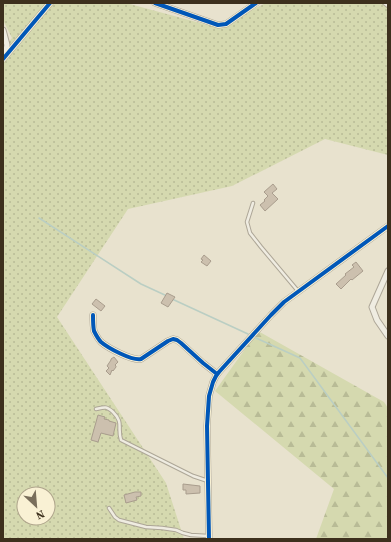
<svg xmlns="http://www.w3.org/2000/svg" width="391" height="542" font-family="'Source Serif 4',serif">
  <defs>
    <pattern id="grass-dots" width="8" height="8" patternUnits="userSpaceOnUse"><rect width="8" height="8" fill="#d5d9af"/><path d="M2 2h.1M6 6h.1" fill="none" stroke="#b8bb96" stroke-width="1.8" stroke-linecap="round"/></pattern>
    <pattern id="forest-firs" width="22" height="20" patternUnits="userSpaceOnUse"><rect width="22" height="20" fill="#d5d9af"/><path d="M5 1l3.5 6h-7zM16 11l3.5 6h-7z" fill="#b8bb96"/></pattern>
  </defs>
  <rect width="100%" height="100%" fill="#e8e2ce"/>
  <path fill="url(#grass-dots)" fill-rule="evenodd" d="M3,3H126L215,27L266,3H388V155L325,139L232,186L128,209L57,317L166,483L184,539H3V49L12,38L3,20ZM24,494H48V518H24Z"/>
  <path fill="url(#forest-firs)" d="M258,331L384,402L388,408V539H316L334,489L215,391Z"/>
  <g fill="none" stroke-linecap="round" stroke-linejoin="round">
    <path stroke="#bacec3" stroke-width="1.5" d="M39,218L141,284L167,296
      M172,299L248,334
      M256,338L300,358L388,478"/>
  </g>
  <path fill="#ccc0ae" stroke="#a99d8d" d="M273,184L277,189L272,193L278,199L265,211L260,205L265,201L264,200L268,196L264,192Z
    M204,255L211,261L207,266L201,262L203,260L201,259Z
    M356,262L363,271L352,280L351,279L341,289L336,284L346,275L345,274L354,267L352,265Z
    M167,293L175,297L168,307L161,303Z
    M96,299L105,306L101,311L92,304Z
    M114,357L118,362L115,365L116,366V367L113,371L112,370L110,375L106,371L109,368L107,366L111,360V359Z
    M98,415L105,417L104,419L109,420V421L116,423L113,436L101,433L98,442L91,440Z
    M183,484L200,486V493L186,494V490H183Z
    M135,492H141V496L136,497L137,500L126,503L124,495Z"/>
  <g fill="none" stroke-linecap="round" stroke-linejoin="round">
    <g stroke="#ada697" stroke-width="4.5">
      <path id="lane" d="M384,3L388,6
        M253,203L247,222L250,233L261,247L298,291
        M96,409C105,407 106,406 113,412C124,423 117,427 121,440L193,476L208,481
        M109,508L115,517L119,520L146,527L162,528L176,530L183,533L191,535L208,536"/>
    </g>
    <g stroke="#ada697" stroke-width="7">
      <path id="street" d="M155,3L218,25L226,24L256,3
        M3,30L7,45L5,56
        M3,59L50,3
        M388,271L372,307L377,320L388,336
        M93,315C93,321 93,326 94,331C96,335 98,339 101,342C108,348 132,361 141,359L168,341L173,339L177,340L181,343L203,363L217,374
        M209,539L207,426L209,396L213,382L216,376L219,372L271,315L284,302L388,226"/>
    </g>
    <use href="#lane" stroke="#efece1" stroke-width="2.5"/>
    <use href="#street" stroke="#efece1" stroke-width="5"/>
    <g stroke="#f9f1d4" stroke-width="6">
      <path id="cycleway" d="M155,3L218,25L226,24L256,3
        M3,59L50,3
        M93,315C93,321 93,326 94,331C96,335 98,339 101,342C108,348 132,361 141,359L168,341L173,339L177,340L181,343L203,363L217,374
        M209,539L207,426L209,396L213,382L216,376L219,372L271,315L284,302L388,226"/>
    </g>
    <use href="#cycleway" stroke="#0057b8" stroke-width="4"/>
  </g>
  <rect width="391" height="542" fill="none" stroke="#3d301d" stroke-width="8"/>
  <g transform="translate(36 506) rotate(154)"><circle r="19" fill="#f9f1d4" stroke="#aea48b"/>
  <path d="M0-3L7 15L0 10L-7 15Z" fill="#796e5b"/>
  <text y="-6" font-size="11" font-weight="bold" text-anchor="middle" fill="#3d301d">N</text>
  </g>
</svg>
